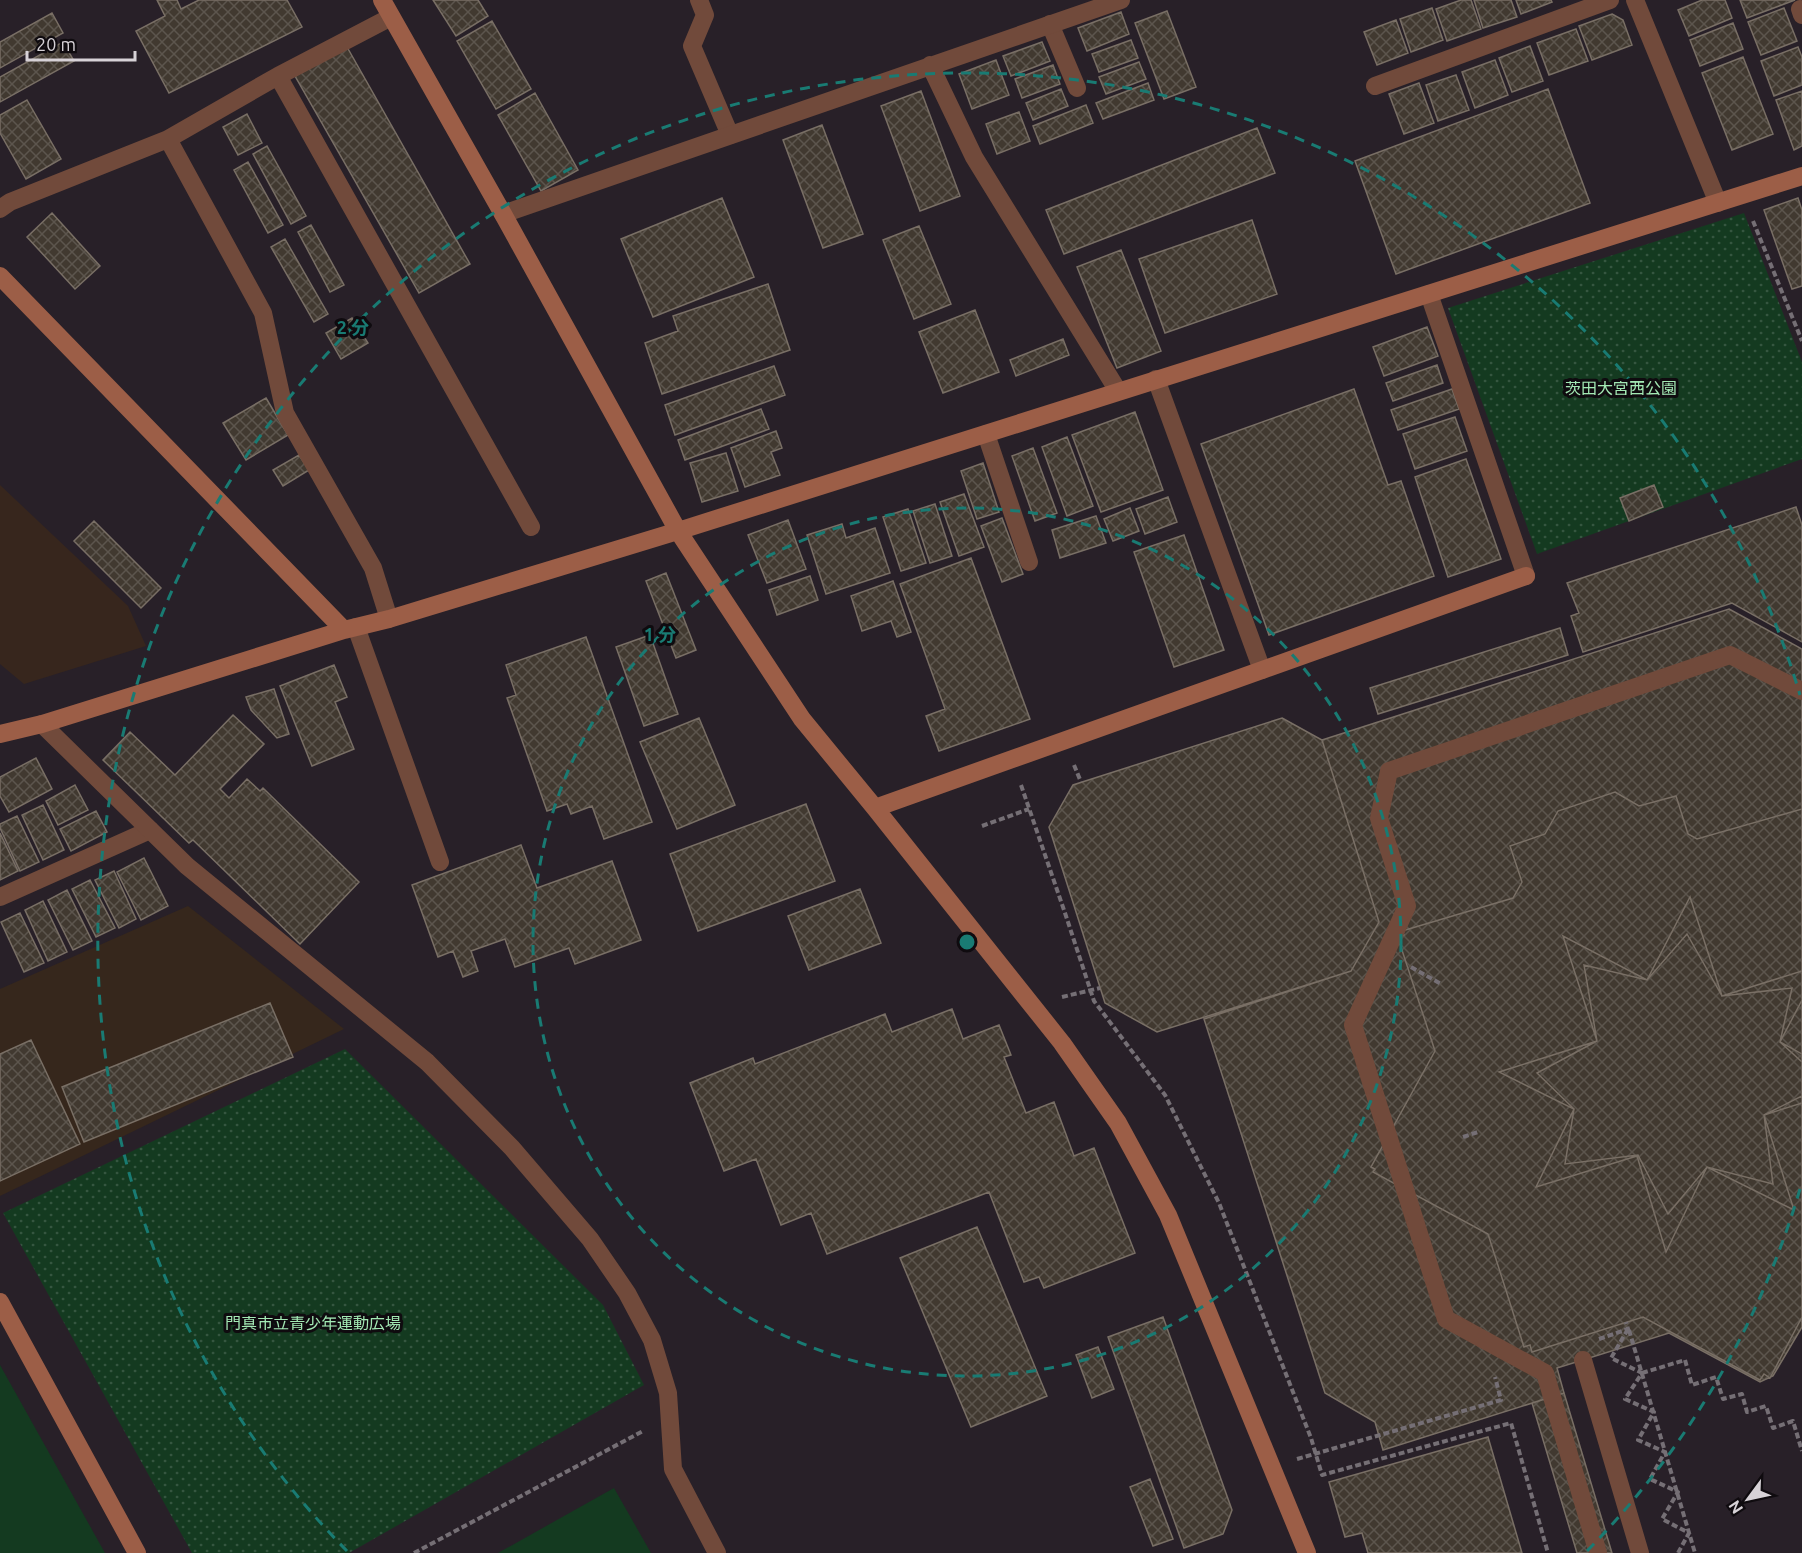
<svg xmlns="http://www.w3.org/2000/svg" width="1802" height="1553" font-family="Ubuntu,'Noto Sans JP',sans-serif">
  <defs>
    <pattern id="grass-dots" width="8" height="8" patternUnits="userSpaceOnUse" patternTransform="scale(1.5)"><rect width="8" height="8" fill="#143a20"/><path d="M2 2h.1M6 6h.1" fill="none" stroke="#355640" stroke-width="1.8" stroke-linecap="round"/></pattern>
    <pattern id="building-cross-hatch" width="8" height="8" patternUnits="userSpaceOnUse" patternTransform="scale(1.5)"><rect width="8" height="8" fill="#413930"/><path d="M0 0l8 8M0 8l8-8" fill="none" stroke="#5c554d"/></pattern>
  </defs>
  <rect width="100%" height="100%" fill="#282028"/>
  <path fill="#37261d" d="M0,485L128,606L146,646L24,684L0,664Z"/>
  <path fill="#36271c" d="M188,906L344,1029L0,1196V989Z"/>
  <path fill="url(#grass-dots)" d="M1744,213L1802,362V459L1537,554L1448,308Z
    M345,1049L603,1305L644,1385L349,1553H192L3,1213Z"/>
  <path fill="#143a20" d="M0,1365L105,1553H0Z
    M614,1488L651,1553H498Z"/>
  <path fill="url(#building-cross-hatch)" stroke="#796f65" stroke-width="1.5" d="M157,0H177L181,9L199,0H287L302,27L169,93L136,31L165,16Z
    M433,0H478L488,16L456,36Z
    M1461,0H1471L1481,29L1447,41L1436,9Z
    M1474,0H1511L1517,17L1483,28Z
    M1516,0H1551L1552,2L1521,14Z
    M1702,0H1725L1732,18L1689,36L1678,10Z
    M1740,0H1795L1747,18Z
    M1432,8L1443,40L1411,52L1400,19Z
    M1784,8L1797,41L1761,55L1748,22Z
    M1167,11L1196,87L1164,99L1135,23Z
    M1121,12L1129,34L1087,51L1078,28Z
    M52,13L63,33L0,68V42Z
    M1612,14L1623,20L1632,45L1592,60L1579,26Z
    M1396,20L1408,53L1377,65L1364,32Z
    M492,21L531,89L496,109L457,41Z
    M1733,23L1743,49L1700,66L1690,40Z
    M1576,29L1588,61L1549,75L1537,43Z
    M1131,40L1138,58L1099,72L1092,54Z
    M63,42L74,61L0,102V77Z
    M1042,42L1050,61L1011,76L1003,56Z
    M1530,46L1543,81L1512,92L1499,58Z
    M347,47L470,264L419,293L295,76Z
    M1798,47L1802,57V85L1774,96L1761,61Z
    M1743,57L1773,134L1732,150L1702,73Z
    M996,60L1009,95L972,109L959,74Z
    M1495,60L1508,95L1475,108L1462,72Z
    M1139,62L1146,79L1106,94L1099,77Z
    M1053,65L1060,84L1022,98L1015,79Z
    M1456,75L1469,110L1438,121L1426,85Z
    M1148,83L1154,100L1103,119L1096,103Z
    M1419,83L1434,123L1404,134L1389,94Z
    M1061,89L1068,106L1033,120L1026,103Z
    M1548,89L1590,203L1396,274L1355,161Z
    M921,91L960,196L920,211L881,106Z
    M1802,91V146L1794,150L1776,100Z
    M535,93L578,170L541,191L498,115Z
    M27,100L61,159L26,179L0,133V115Z
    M1086,105L1093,123L1040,144L1033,126Z
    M1019,112L1030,141L997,154L986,124Z
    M247,114L262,143L238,155L223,127Z
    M822,125L863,234L823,248L783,140Z
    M1257,128L1275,173L1064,254L1046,210Z
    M267,146L306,216L291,224L253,154Z
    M248,162L283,225L268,233L234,170Z
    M722,198L754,277L653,317L621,239Z
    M1798,198L1802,210V286L1792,289L1764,210Z
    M52,213L100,266L75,289L27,237Z
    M1252,220L1277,294L1165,333L1139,259Z
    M311,225L344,285L330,292L298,232Z
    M919,226L951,304L914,319L883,240Z
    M285,239L328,314L314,322L271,247Z
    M1121,250L1161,351L1117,368L1077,267Z
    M768,284L790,350L662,394L645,343L678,331L673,316Z
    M975,310L999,372L943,393L919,332Z
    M352,318L368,343L341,359L326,333Z
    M1427,327L1438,356L1384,376L1373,347Z
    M1063,339L1069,355L1016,376L1010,360Z
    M1437,365L1443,383L1393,401L1386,383Z
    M774,366L785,395L675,435L665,405Z
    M1354,389L1388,485L1401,481L1434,576L1269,635L1201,444Z
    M1452,389L1459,409L1398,430L1391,410Z
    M266,398L288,435L246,460L223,423Z
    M761,409L769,429L685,460L678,440Z
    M1135,412L1163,490L1101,512L1072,435Z
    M1455,417L1467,451L1415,469L1403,434Z
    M776,431L782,448L771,452L780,475L745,487L731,448Z
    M1067,437L1093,506L1067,516L1042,447Z
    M1033,448L1057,513L1035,521L1012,456Z
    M726,453L738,491L702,502L690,463Z
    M299,455L309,470L283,486L273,470Z
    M1466,459L1501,559L1448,577L1415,477Z
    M983,463L999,512L977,519L961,471Z
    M1654,485L1663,507L1629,521L1620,498Z
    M964,494L984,547L959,556L940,502Z
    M1168,497L1177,522L1145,534L1136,509Z
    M935,504L952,556L930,563L913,511Z
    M1796,507L1802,525V642L1732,603L1583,652L1571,616L1579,613L1567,583Z
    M1130,508L1139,531L1113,541L1104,519Z
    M908,509L926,563L901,571L883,517Z
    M1096,516L1106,543L1060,558L1052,530Z
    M1002,518L1023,574L1002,582L981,526Z
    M788,520L806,569L767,583L748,535Z
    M94,521L161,588L141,608L74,541Z
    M842,524L846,538L875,528L890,573L826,594L807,535Z
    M1184,535L1224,650L1174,667L1134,552Z
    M971,558L1030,719L939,751L926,716L945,709L900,584Z
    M666,573L696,650L676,658L646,581Z
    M810,576L818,600L777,615L769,590Z
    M893,581L911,632L897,637L891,621L862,631L851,596Z
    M1729,609L1802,649V1327L1773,1376L1760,1382L1669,1333L1557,1368L1564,1393L1383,1450L1375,1422L1325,1393L1204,1019L1351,971L1379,922L1322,740Z
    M1560,628L1568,655L1378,714L1370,688Z
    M650,635L678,714L644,726L616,647Z
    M586,637L652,822L604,839L592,806L571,814L567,804L547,811L507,698L516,695L506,665Z
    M334,665L347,697L335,702L354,749L312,766L280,686Z
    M274,689L289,734L277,738L251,710L246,697Z
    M233,715L264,744L220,789L229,798L247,779L260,791L263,788L359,882L300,944L193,840L189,843L103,760L130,732L175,775Z
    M699,718L735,805L677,829L640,742Z
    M1282,718L1322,740L1379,922L1351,971L1157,1032L1105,1003L1049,827L1073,785Z
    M36,758L52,789L9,812L0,796V777Z
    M75,785L88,810L58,825L46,801Z
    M1615,792L1639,806L1676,796L1688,834L1697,839L1802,809V971L1722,996L1690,897L1647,980L1563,936L1597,1041L1499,1072L1574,1109L1536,1187L1637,1156L1666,1252L1707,1167L1794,1210L1764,1115L1802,1103V1317L1770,1378L1764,1374L1760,1380L1643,1317L1532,1352L1530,1345L1524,1347L1488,1234L1373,1172L1375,1169L1371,1167L1435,1051L1398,938L1404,935L1402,931L1513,898L1522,882L1510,846L1545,834L1558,811Z
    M806,804L835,881L698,931L670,854Z
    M43,805L64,850L43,860L22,815Z
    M96,811L107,832L71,851L60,829Z
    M17,816L39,862L20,871L0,828V824Z
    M0,833L18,871L0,880Z
    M521,845L537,888L612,861L641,940L575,964L569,948L515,967L505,939L471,951L478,971L463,977L453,951L438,957L412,885Z
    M144,858L168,906L141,920L117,872Z
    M114,871L136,919L119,928L95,880Z
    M90,880L115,928L96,937L72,889Z
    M860,889L881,943L809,970L788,916Z
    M67,890L92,941L73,950L48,900Z
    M43,901L67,952L48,961L25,910Z
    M20,913L44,963L24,972L1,922Z
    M1687,934L1722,996L1792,988L1780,1042L1802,1062V1096L1764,1115L1773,1184L1707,1167L1668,1214L1638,1155L1565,1164L1574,1109L1537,1073L1597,1041L1584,965L1647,980Z
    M1802,1000V1054L1780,1042Z
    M270,1003L293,1057L84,1142L62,1087Z
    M952,1009L963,1039L999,1025L1011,1055L1004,1057L1026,1113L1054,1102L1074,1156L1094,1148L1135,1253L1044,1288L1039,1277L1024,1282L989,1192L827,1254L811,1213L781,1225L756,1159L724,1171L690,1083L753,1058L755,1064L885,1014L892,1032Z
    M31,1040L80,1144L0,1181V1054Z
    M977,1227L1047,1396L971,1427L900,1258Z
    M1163,1317L1232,1510L1223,1534L1184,1548L1108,1337Z
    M1098,1347L1114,1389L1092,1398L1076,1355Z
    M1564,1393L1612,1553H1577L1532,1403Z
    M1488,1437L1522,1553H1368L1362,1533L1345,1537L1329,1482Z
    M1150,1479L1173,1539L1153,1546L1130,1487Z"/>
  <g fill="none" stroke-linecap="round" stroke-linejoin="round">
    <path stroke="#756f75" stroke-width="4" stroke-dasharray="6 3" stroke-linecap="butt" d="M1753,221L1802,341
      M1074,765L1081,782
      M1021,785L1065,913L1094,1001L1165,1095L1219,1203L1311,1438L1322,1475L1511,1423L1548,1553
      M982,826L1029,809
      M1411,967L1441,984
      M1062,997L1100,988
      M1463,1137L1478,1132
      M1628,1329L1611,1358L1642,1373L1625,1399L1654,1412L1638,1440L1665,1452L1650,1479L1678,1492L1662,1519L1689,1533L1678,1553
      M1629,1330L1695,1553
      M1599,1339L1628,1329L1626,1322
      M1642,1373L1685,1360L1692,1385L1716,1377L1723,1399L1742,1394L1747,1412L1766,1406L1773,1428L1793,1421L1802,1451
      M1297,1459L1501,1400L1495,1377
      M414,1553L643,1431"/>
    <path stroke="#714a3b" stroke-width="18" d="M699,0L705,15L692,46L730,135
      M1800,9L1802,15
      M1050,24L1077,88
      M278,76L531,527
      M1375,86L1610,0
      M168,139L263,313L285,413L373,568L389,619
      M0,209L10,202L168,139L278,76L391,17
      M986,434L1029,562
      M356,627L440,862
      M0,897L150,830
      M1583,1360L1640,1553
      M1598,1553L1545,1373L1446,1319L1353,1025L1407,906L1379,818L1389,771L1730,655L1802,691"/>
    <path stroke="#714a3b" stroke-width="18" d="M1635,0L1718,203
      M930,65L974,157L1118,391
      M503,214L1121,0
      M1429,294L1526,576
      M1156,379L1262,670
      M42,724L187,866L427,1062L512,1148L590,1239L627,1293L652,1340L668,1393L673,1469L717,1553"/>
    <path stroke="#9c5e47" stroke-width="18" d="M382,0L503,214L678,531L802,719L875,808L1062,1043L1118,1123L1168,1215L1307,1553
      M0,276L344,630
      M0,734L42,724L344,630L389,619L678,531L1802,176
      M875,808L1526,576
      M0,1302L137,1553"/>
  </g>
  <g fill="none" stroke="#197b73" stroke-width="3" stroke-dasharray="10 8">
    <circle cx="967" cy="942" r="434"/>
    <path d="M1800 1189A869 869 0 0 1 1587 1551M347 1551A869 869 0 1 1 1800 695"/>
  </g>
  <g text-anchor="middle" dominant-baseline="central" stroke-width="6" stroke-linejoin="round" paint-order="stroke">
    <g font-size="16" fill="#a3e9b4" stroke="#0f0b0f">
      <text x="1621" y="388">茨田大宮西公園</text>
      <text x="313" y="1323">門真市立青少年運動広場</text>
    </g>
  </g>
  <circle cx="967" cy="942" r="9" fill="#197b73" stroke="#0f0b0f" stroke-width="3"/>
  <g font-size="18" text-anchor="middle" font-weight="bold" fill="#197b73" stroke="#0f0b0f" stroke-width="6" stroke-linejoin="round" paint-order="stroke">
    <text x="353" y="334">2 分</text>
    <text x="660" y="641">1 分</text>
  </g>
  <g transform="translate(1748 1499) rotate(237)" stroke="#0f0b0f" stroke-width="4.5" paint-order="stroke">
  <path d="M0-4.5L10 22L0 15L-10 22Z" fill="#d7d2d7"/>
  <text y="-9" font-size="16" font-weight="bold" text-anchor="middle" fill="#d7d2d7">N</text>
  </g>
  <path d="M27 51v9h108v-9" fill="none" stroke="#d7d2d7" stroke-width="3"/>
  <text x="36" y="51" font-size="18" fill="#d7d2d7" stroke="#0f0b0f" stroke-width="4.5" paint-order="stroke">20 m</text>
</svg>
